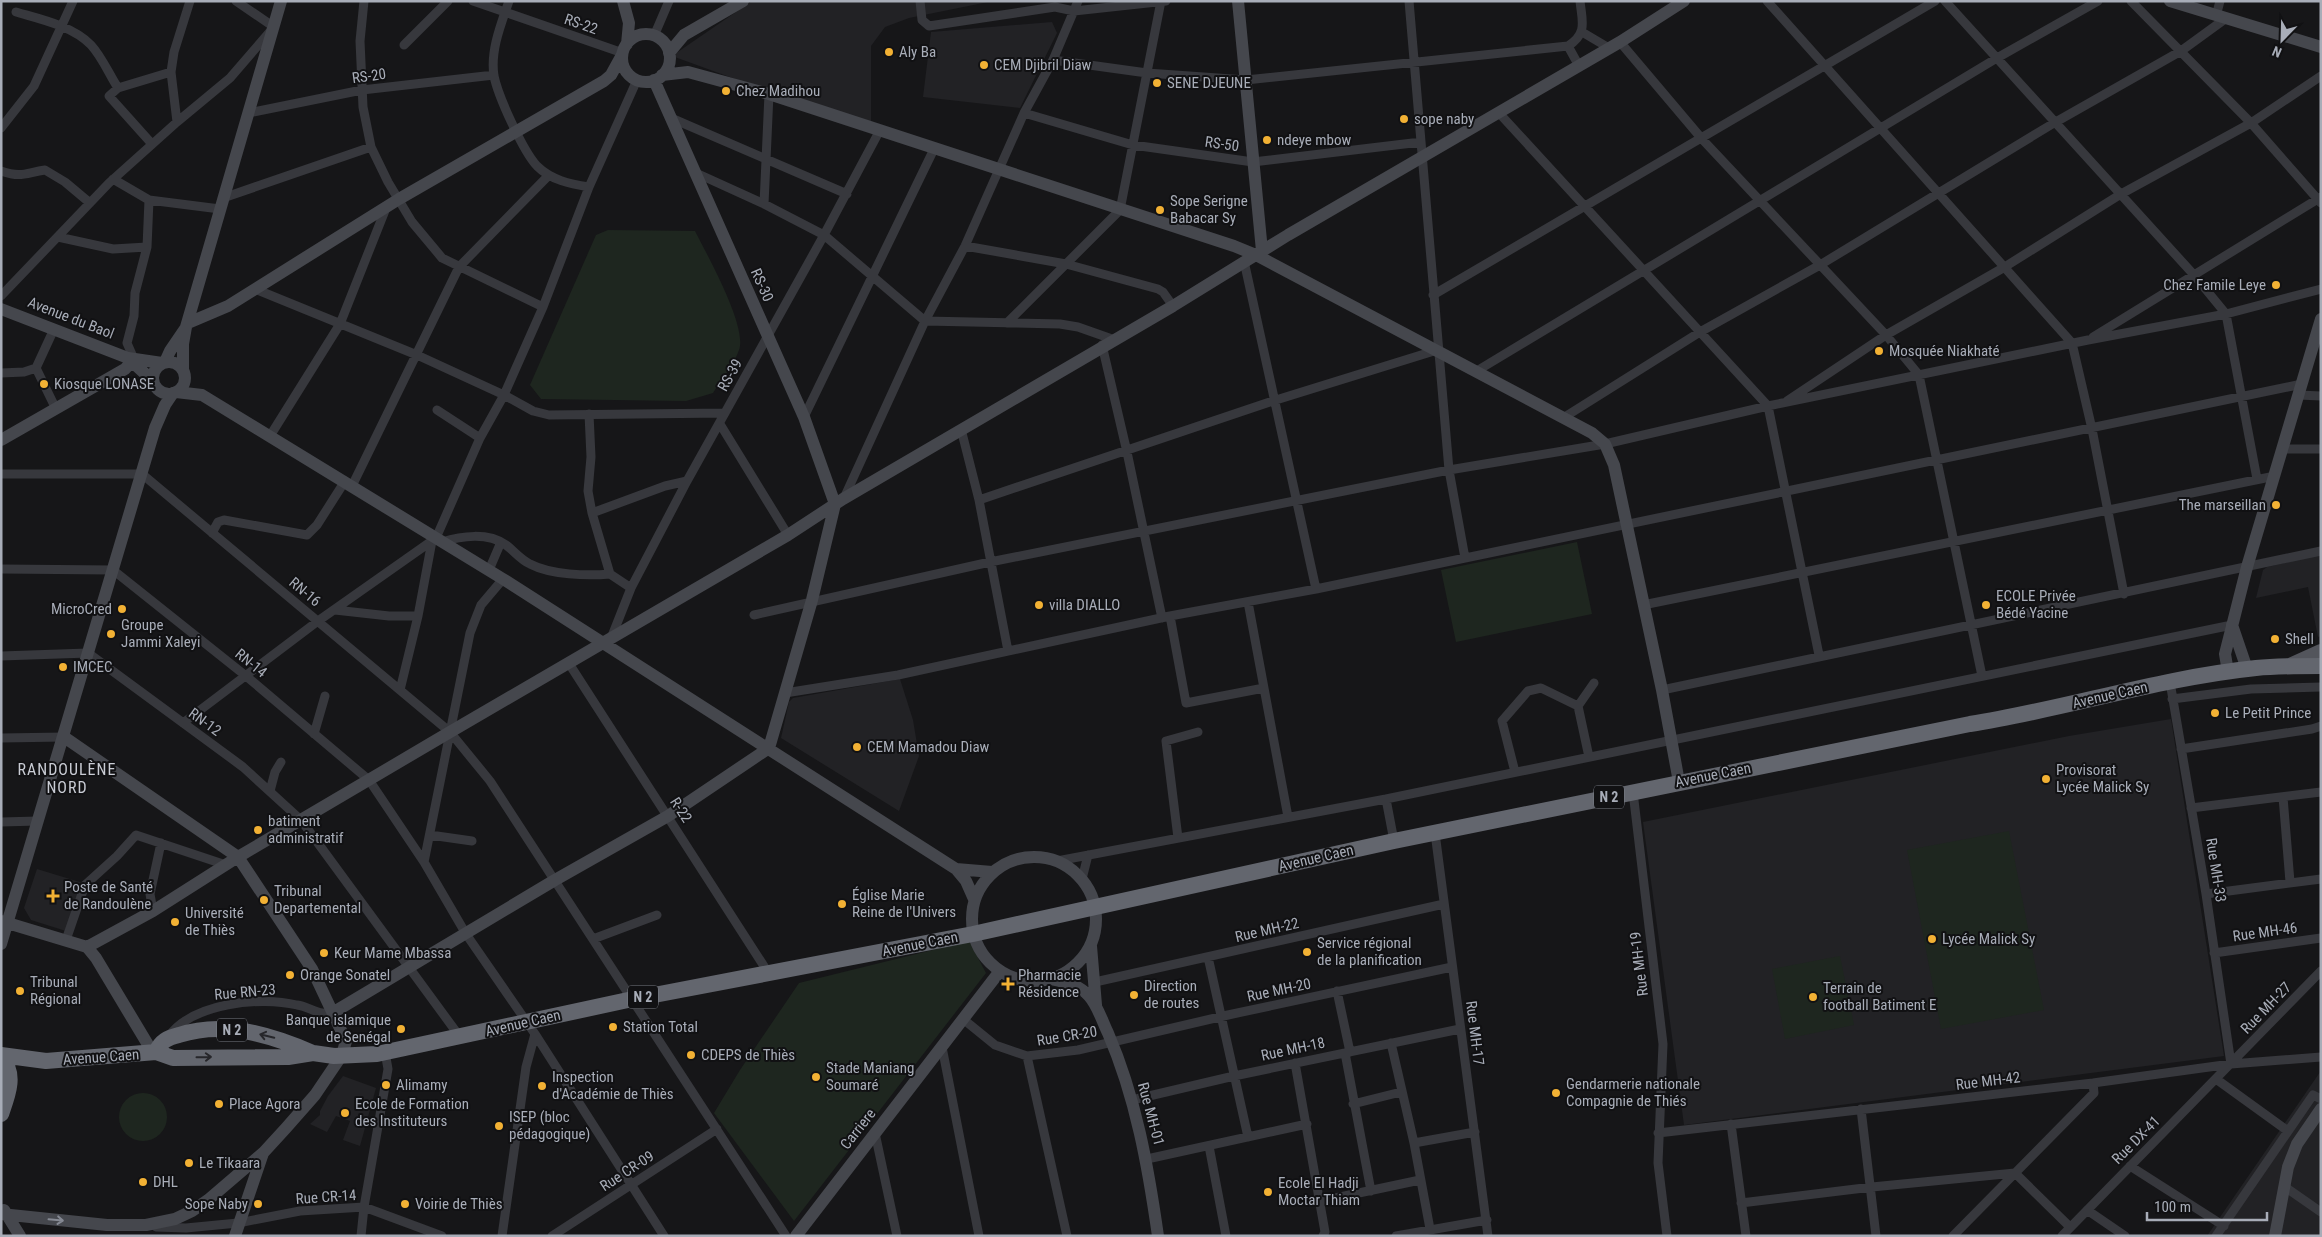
<svg xmlns="http://www.w3.org/2000/svg" width="2322" height="1237" font-family="'Roboto Condensed',sans-serif">
  <rect width="100%" height="100%" fill="#161618"/>
  <path fill="#222225" d="M752,1H993L909,18L885,27L871,46V122L776,94L672,56Z
    M1052,22L1057,33L1020,108L923,97L931,32Z
    M2321,554V636L2318,637L2308,587L2256,598L2263,570L2267,567Z
    M900,679L913,720L919,756L899,811L781,738L789,702L793,698Z
    M2171,719L2224,1056L1684,1125L1643,822L2069,736Z
    M37,869L83,883L66,931L31,920L24,908Z
    M2321,1071V1236H2207L2318,1075Z
    M343,1076L376,1088L360,1146L343,1140L350,1121L336,1116L327,1132L310,1124L320,1115V1111L328,1096Z"/>
  <path fill="#1e261f" d="M608,230L695,231C706,253 748,327 739,350C734,365 721,380 713,393L686,401L541,399L530,385L596,235Z
    M1577,542L1592,614L1456,642L1441,570Z
    M2009,831L2044,1010L1941,1029L1907,850Z
    M969,941L986,973L794,1221L714,1113L740,1070L799,983Z
    M1840,956L1854,1025L1785,1039L1772,969Z
    M119 1117a24 24 0 1 1 48 0a24 24 0 1 1-48 0Z"/>
  <g fill="none" stroke-linecap="round" stroke-linejoin="round">
    <path stroke="#37383d" stroke-width="9" d="M364,1L360,41L363,107L371,147L388,182L412,222L442,258L543,307
      M473,1L623,53
      M509,1C501,24 490,51 494,76C498,96 523,151 537,166C551,180 570,184 589,187
      M920,1L922,20L929,26L1055,7L1074,11L1166,1
      M1409,1L1449,470L1465,558
      M1767,1L2072,343L2092,429L2124,594
      M1945,1L2194,275L2226,314L2257,479
      M2131,1L2251,123L2321,203
      M16,12C40,19 73,26 91,45C102,57 109,74 118,88
      M2216,16L2220,1
      M1582,32L1609,48
      M654,36L669,1
      M1620,42L1702,139L1886,335L1919,375L1982,676
      M404,45L448,1
      M1053,60L1147,73L1246,80L1568,46
      M1579,66L1568,46C1588,33 1582,21 1580,1
      M248,113L362,90L494,75
      M1024,113L1133,145L1253,162L1421,142
      M1499,113L1768,406L1819,655
      M671,118L847,194
      M177,122L171,72L174,52L190,1
      M1,128L34,86L73,1
      M152,144L109,96L118,88L171,72
      M1,171C22,178 25,173 45,170L65,182L90,203
      M696,173L764,204L824,235L925,321L1060,324L1078,327L1112,339
      M113,179L149,200L147,247L135,293L134,316L127,343L134,359
      M223,198L371,147
      M149,200L220,209
      M764,204L769,94
      M58,237L113,249L147,247
      M965,246L1066,264L1158,289L1163,292L1173,306
      M1244,261L1316,589
      M255,289L417,355L504,395L533,411L549,415L725,413
      M1433,295L1935,1
      M1,296L109,183L177,122L230,78L274,27L236,1
      M1007,323L1120,210L1161,1
      M2093,337L2321,197
      M1102,345L1127,452L1162,618
      M36,368L55,407
      M1475,372L1997,58L2098,1
      M1,373L24,372L36,368L54,329
      M2299,395L2321,396
      M1787,401L1886,335L2003,268L2121,194L2251,123L2321,76
      M437,410L480,438
      M589,414L591,457L588,491L592,513L610,574L631,588
      M804,417L934,149
      M1563,418L1700,332L1820,265L2054,123L2181,51L2225,19
      M720,424L788,535
      M961,429L979,500L1008,651
      M270,436L340,324L386,208
      M2283,449H2321
      M1,474H142L450,732L490,781L786,1236
      M352,486L459,267L549,175
      M844,498L925,321L965,246L1024,113L1053,60L1078,1
      M979,500L1276,400L1434,351
      M592,513L665,486L687,481
      M212,533L218,522L224,520L307,535L317,525L345,481
      M442,542C461,536 488,532 506,545C514,551 521,560 530,564C551,575 587,576 610,574
      M1,569L113,570L246,676L369,780L424,862L466,934L535,1034L664,1236
      M489,570L501,542
      M1248,602L1288,817
      M1643,605L2275,476
      M335,610L389,616H418
      M754,615L990,562L1449,470L1605,444L1768,406L2088,340L2226,314L2321,289
      M1170,616L1186,703L1264,688
      M612,636L631,588L687,481L824,235L880,130
      M1,656L88,653L243,767L301,820L460,1037
      M568,662L769,974
      M2170,682L2206,894L2231,1064
      M400,690L418,616L432,541
      M1662,690L2321,551
      M785,693L898,675L1170,616L1316,589L2302,384
      M2172,699L2251,689L2321,687
      M183,723L318,621L436,538L480,438L504,395L543,307L589,187L637,80
      M314,734L325,696
      M1,738L64,737
      M2181,749L2312,729L2321,726
      M1589,757L1578,706L1594,683
      M1515,772L1502,721L1528,691L1541,688L1578,706
      M270,791L275,772L281,762
      M1633,792L1663,1044L1658,1163L1667,1236
      M2283,797L2290,882
      M1386,799L1394,841
      M2191,808L2321,792
      M1,822L38,821
      M1435,833L1488,1236
      M430,835L472,841
      M1178,838L1166,741L1198,732
      M1057,861L1386,799L2232,625
      M424,862L470,633L481,605L503,579
      M1082,879L1088,855
      M2206,894L2321,879
      M153,911L150,894L161,843
      M593,939L657,915
      M66,940L85,885L117,856L136,835L226,865
      M2214,953L2321,938
      M1208,957L1248,1137
      M1095,982L1444,904
      M1337,991L1350,1052
      M963,1019L995,1045L1027,1056L1078,1050L1228,1015L1452,967
      M169,1036C193,1003 260,996 297,1005C311,1007 320,1017 334,1012
      M1391,1043L1414,1143L1430,1229
      M942,1047L979,1236
      M1345,1053L1371,1191
      M1027,1056L1067,1236
      M1295,1063L1325,1232L1323,1236
      M2216,1079L2288,1131
      M1132,1100L1234,1076L1460,1029
      M1353,1104L1401,1092
      M1861,1109L1876,1236
      M1731,1124L1746,1236
      M875,1133L897,1236
      M1658,1133L2093,1083L2231,1064L2321,1057
      M1414,1143L1475,1132
      M1209,1146L1226,1236
      M1147,1159L1307,1124
      M2130,1166L2224,1226
      M2285,1187L2321,1212
      M1321,1201L1420,1180
      M1741,1203L1872,1187L2015,1173L2070,1227
      M2087,1210L2125,1236
      M156,1227L186,1228L238,1223L300,1211L364,1207L442,1236
      M361,1236L364,1207L388,1069L385,1052
      M502,1236L526,1067L535,1034
      M552,1236L717,1129
      M1396,1236L1487,1220
      M1953,1236L2094,1093L2093,1083
      M2062,1236L2321,971
      M2216,1236L2313,1095L2321,1099"/>
    <path stroke="#45474d" stroke-width="12" d="M623,1L629,23L627,44
      M1238,1L1262,251
      M2170,1L2321,47
      M622 58a24 24 0 1 1 48 0a24 24 0 1 1-48 0Z
      M669,53L684,35L743,1
      M662,75L688,72L769,94L1234,246L1256,255L1592,433L1605,444L1614,465L1662,690L1679,782
      M1,309L128,358L162,363
      M188,323L228,306L399,199L604,81L611,75L622,55
      M128,358L153,381
      M165,362L170,351L185,329
      M153 378a16 16 0 1 1 32 0a16 16 0 1 1-32 0Z
      M183,370V344L186,327L281,1
      M176,392L202,395L503,579L956,869L966,881L974,899
      M1,440L125,369L134,359
      M2232,625L2247,669
      M2228,672L2225,654L2247,567L2321,319
      M972 919a62 62 0 1 1 124 0a62 62 0 1 1-124 0Z
      M956,869L992,872
      M1,921L87,947L96,958L153,1053
      M1,944L155,428L165,405L173,393
      M1091,946L1096,1005
      M87,947L153,911L238,857L450,732L788,535L843,499L1173,306L1288,235L1620,42L1684,1
      M1051,979C1066,982 1079,985 1089,996C1098,1006 1102,1021 1108,1033C1136,1098 1148,1166 1158,1236
      M334,1012L555,880L668,816L769,748L812,600L835,504L804,417L654,80
      M4,1210L20,1236
      M1,1214L107,1225H146L175,1219L192,1211L208,1200L264,1152L286,1128L315,1095L342,1055L346,1041L312,969L238,857L64,737
      M235,1236L263,1153
      M796,1236L1000,971
      M2275,1236L2288,1167L2297,1144L2321,1109"/>
    <path stroke="#53555c" stroke-width="14" d="M2290,665L2321,651"/>
    <path stroke="#63666e" stroke-width="16" d="M156,1052C161,1041 167,1038 179,1035C224,1020 271,1035 313,1053
      M1,1055L46,1061L156,1052L173,1058L288,1057L313,1053L334,1056L377,1054L628,1000L973,934L1394,841L1970,724C2066,709 2159,678 2256,668C2277,666 2299,666 2321,666
      M1,1059C17,1073 7,1097 1,1114"/>
  </g>
  <defs><path id="oneway-shaft" d="M-6 0H5M1.5-3L5.5 0L1.5 3" fill="none" stroke-width="1.6" stroke-linecap="round" stroke-linejoin="round" transform="scale(1.25)"/></defs>
  <g stroke="#26262a">
    <use href="#oneway-shaft" transform="translate(267 1036) rotate(-166)"/>
    <use href="#oneway-shaft" transform="translate(204 1057) rotate(-1)"/>
  </g>
  <use stroke="#858993" href="#oneway-shaft" transform="translate(56 1220) rotate(5)"/>
  <g fill="#f2b134" stroke="#111113" stroke-width="2">
    <circle cx="889" cy="52" r="5"/>
    <circle cx="984" cy="65" r="5"/>
    <circle cx="1157" cy="83" r="5"/>
    <circle cx="726" cy="91" r="5"/>
    <circle cx="1404" cy="119" r="5"/>
    <circle cx="1267" cy="140" r="5"/>
    <circle cx="1160" cy="210" r="5"/>
    <circle cx="2276" cy="285" r="5"/>
    <circle cx="1879" cy="351" r="5"/>
    <circle cx="44" cy="384" r="5"/>
    <circle cx="2276" cy="505" r="5"/>
    <circle cx="1039" cy="605" r="5"/>
    <circle cx="1986" cy="605" r="5"/>
    <circle cx="122" cy="609" r="5"/>
    <circle cx="111" cy="634" r="5"/>
    <circle cx="2275" cy="639" r="5"/>
    <circle cx="63" cy="667" r="5"/>
    <circle cx="2215" cy="713" r="5"/>
    <circle cx="857" cy="747" r="5"/>
    <circle cx="2046" cy="779" r="5"/>
    <circle cx="258" cy="830" r="5"/>
    <path d="M50.5 888.5h5v5h5v5h-5v5h-5v-5h-5v-5h5z"/>
    <circle cx="264" cy="900" r="5"/>
    <circle cx="842" cy="904" r="5"/>
    <circle cx="175" cy="922" r="5"/>
    <circle cx="1932" cy="939" r="5"/>
    <circle cx="1307" cy="952" r="5"/>
    <circle cx="324" cy="953" r="5"/>
    <circle cx="290" cy="975" r="5"/>
    <path d="M1005.5 976.5h5v5h5v5h-5v5h-5v-5h-5v-5h5z"/>
    <circle cx="20" cy="991" r="5"/>
    <circle cx="1134" cy="995" r="5"/>
    <circle cx="1813" cy="997" r="5"/>
    <circle cx="613" cy="1027" r="5"/>
    <circle cx="401" cy="1029" r="5"/>
    <circle cx="691" cy="1055" r="5"/>
    <circle cx="816" cy="1077" r="5"/>
    <circle cx="386" cy="1085" r="5"/>
    <circle cx="542" cy="1086" r="5"/>
    <circle cx="1556" cy="1093" r="5"/>
    <circle cx="219" cy="1104" r="5"/>
    <circle cx="345" cy="1113" r="5"/>
    <circle cx="499" cy="1126" r="5"/>
    <circle cx="189" cy="1163" r="5"/>
    <circle cx="143" cy="1182" r="5"/>
    <circle cx="1268" cy="1192" r="5"/>
    <circle cx="258" cy="1204" r="5"/>
    <circle cx="405" cy="1204" r="5"/>
  </g>
  <g text-anchor="middle" dominant-baseline="central" stroke-width="4" stroke-linejoin="round" paint-order="stroke">
    <g fill="#111113" stroke="#7b7e86" stroke-width="1">
      <rect x="1594" y="785.5" width="30" height="23" rx="4"/>
      <rect x="628" y="985.5" width="30" height="23" rx="4"/>
      <rect x="217" y="1018.5" width="30" height="23" rx="4"/>
    </g>
    <g font-size="14" font-weight="bold" fill="#a8adb8">
      <text x="1609" y="797">N 2</text>
      <text x="643" y="997">N 2</text>
      <text x="232" y="1030">N 2</text>
    </g>
    <g font-size="15" fill="#a8adb8" stroke="#111113">
      <text transform="translate(581 24) rotate(19)">RS-22</text>
      <text transform="translate(369 76) rotate(-8)">RS-20</text>
      <text transform="translate(1222 144) rotate(8)">RS-50</text>
      <text transform="translate(762 285) rotate(66)">RS-30</text>
      <text transform="translate(71 318) rotate(21)">Avenue du Baol</text>
      <text transform="translate(730 375) rotate(-61)">RS-39</text>
      <text transform="translate(305 592) rotate(40)">RN-16</text>
      <text transform="translate(251 663) rotate(39)">RN-14</text>
      <text transform="translate(2110 695) rotate(-13)">Avenue Caen</text>
      <text transform="translate(205 722) rotate(36)">RN-12</text>
      <text transform="translate(1713 775) rotate(-11)">Avenue Caen</text>
      <text transform="translate(681 810) rotate(57)">R-22</text>
      <text transform="translate(1316 858) rotate(-13)">Avenue Caen</text>
      <text transform="translate(2216 870) rotate(81)">Rue MH-33</text>
      <text transform="translate(1267 930) rotate(-13)">Rue MH-22</text>
      <text transform="translate(2265 932) rotate(-8)">Rue MH-46</text>
      <text transform="translate(920 944) rotate(-11)">Avenue Caen</text>
      <text transform="translate(1639 964) rotate(-97)">Rue MH-19</text>
      <text transform="translate(1279 990) rotate(-12)">Rue MH-20</text>
      <text transform="translate(245 992) rotate(-5)">Rue RN-23</text>
      <text transform="translate(2266 1008) rotate(-46)">Rue MH-27</text>
      <text transform="translate(523 1023) rotate(-13)">Avenue Caen</text>
      <text transform="translate(1475 1033) rotate(83)">Rue MH-17</text>
      <text transform="translate(1067 1036) rotate(-9)">Rue CR-20</text>
      <text transform="translate(1293 1049) rotate(-12)">Rue MH-18</text>
      <text transform="translate(101 1057) rotate(-4)">Avenue Caen</text>
      <text transform="translate(1988 1081) rotate(-7)">Rue MH-42</text>
      <text transform="translate(1151 1114) rotate(75)">Rue MH-01</text>
      <text transform="translate(858 1129) rotate(-52)">Carriere</text>
      <text transform="translate(2136 1140) rotate(-45)">Rue DX-41</text>
      <text transform="translate(627 1171) rotate(-33)">Rue CR-09</text>
      <text transform="translate(326 1197) rotate(-4)">Rue CR-14</text>
    </g>
    <g font-size="15" fill="#a8adb8" stroke="#111113" text-anchor="start">
      <text x="899" y="52">Aly Ba</text>
      <text x="994" y="65">CEM Djibril Diaw</text>
      <text x="1167" y="83">SENE DJEUNE</text>
      <text x="736" y="91">Chez Madihou</text>
      <text x="1414" y="119">sope naby</text>
      <text x="1277" y="140">ndeye mbow</text>
      <text x="1170" y="201">Sope Serigne<tspan x="1170" dy="17">Babacar Sy</tspan></text>
      <text x="2266" y="285" text-anchor="end">Chez Famile Leye</text>
      <text x="1889" y="351">Mosquée Niakhaté</text>
      <text x="54" y="384">Kiosque LONASE</text>
      <text x="2266" y="505" text-anchor="end">The marseillan</text>
      <text x="1996" y="596">ECOLE Privée<tspan x="1996" dy="17">Bédé Yacine</tspan></text>
      <text x="1049" y="605">villa DIALLO</text>
      <text x="112" y="609" text-anchor="end">MicroCred</text>
      <text x="121" y="625">Groupe<tspan x="121" dy="17">Jammi Xaleyi</tspan></text>
      <text x="2285" y="639">Shell</text>
      <text x="73" y="667">IMCEC</text>
      <text x="2225" y="713">Le Petit Prince</text>
      <text x="867" y="747">CEM Mamadou Diaw</text>
      <text x="2056" y="770">Provisorat<tspan x="2056" dy="17">Lycée Malick Sy</tspan></text>
      <text x="268" y="821">batiment<tspan x="268" dy="17">administratif</tspan></text>
      <text x="64" y="887">Poste de Santé<tspan x="64" dy="17">de Randoulène</tspan></text>
      <text x="274" y="891">Tribunal<tspan x="274" dy="17">Departemental</tspan></text>
      <text x="852" y="895">Église Marie<tspan x="852" dy="17">Reine de l'Univers</tspan></text>
      <text x="185" y="913">Université<tspan x="185" dy="17">de Thiès</tspan></text>
      <text x="1942" y="939">Lycée Malick Sy</text>
      <text x="1317" y="943">Service régional<tspan x="1317" dy="17">de la planification</tspan></text>
      <text x="334" y="953">Keur Mame Mbassa</text>
      <text x="300" y="975">Orange Sonatel</text>
      <text x="1018" y="975">Pharmacie<tspan x="1018" dy="17">Résidence</tspan></text>
      <text x="30" y="982">Tribunal<tspan x="30" dy="17">Régional</tspan></text>
      <text x="1144" y="986">Direction<tspan x="1144" dy="17">de routes</tspan></text>
      <text x="1823" y="988">Terrain de<tspan x="1823" dy="17">football Batiment E</tspan></text>
      <text x="391" y="1020" text-anchor="end">Banque islamique<tspan x="391" dy="17">de Senégal</tspan></text>
      <text x="623" y="1027">Station Total</text>
      <text x="701" y="1055">CDEPS de Thiès</text>
      <text x="826" y="1068">Stade Maniang<tspan x="826" dy="17">Soumaré</tspan></text>
      <text x="552" y="1077">Inspection<tspan x="552" dy="17">d'Académie de Thiès</tspan></text>
      <text x="1566" y="1084">Gendarmerie nationale<tspan x="1566" dy="17">Compagnie de Thiés</tspan></text>
      <text x="396" y="1085">Alimamy</text>
      <text x="229" y="1104">Place Agora</text>
      <text x="355" y="1104">Ecole de Formation<tspan x="355" dy="17">des Instituteurs</tspan></text>
      <text x="509" y="1117">ISEP (bloc<tspan x="509" dy="17">pédagogique)</tspan></text>
      <text x="199" y="1163">Le Tikaara</text>
      <text x="153" y="1182">DHL</text>
      <text x="1278" y="1183">Ecole El Hadji<tspan x="1278" dy="17">Moctar Thiam</tspan></text>
      <text x="248" y="1204" text-anchor="end">Sope Naby</text>
      <text x="415" y="1204">Voirie de Thiès</text>
    </g>
    <g font-size="16" letter-spacing="1" fill="#c9ccd4" stroke="#111113">
      <text x="67" y="769">RANDOULÈNE<tspan x="67" dy="18">NORD</tspan></text>
    </g>
  </g>
  <rect width="2322" height="1237" fill="none" stroke="#a8adb8" stroke-width="5"/>
  <g transform="translate(2282 40) rotate(203)" stroke="#111113" stroke-width="4" paint-order="stroke">
  <path d="M0-4L9 19L0 12L-9 19Z" fill="#a8adb8"/>
  <text y="-8" font-size="14" font-weight="bold" text-anchor="middle" fill="#a8adb8">N</text>
  </g>
  <path d="M2147 1212v8h120v-8" fill="none" stroke="#a8adb8" stroke-width="2.5"/>
  <text x="2154" y="1212" font-size="15" fill="#a8adb8" stroke="#111113" stroke-width="4" paint-order="stroke">100 m</text>
</svg>
